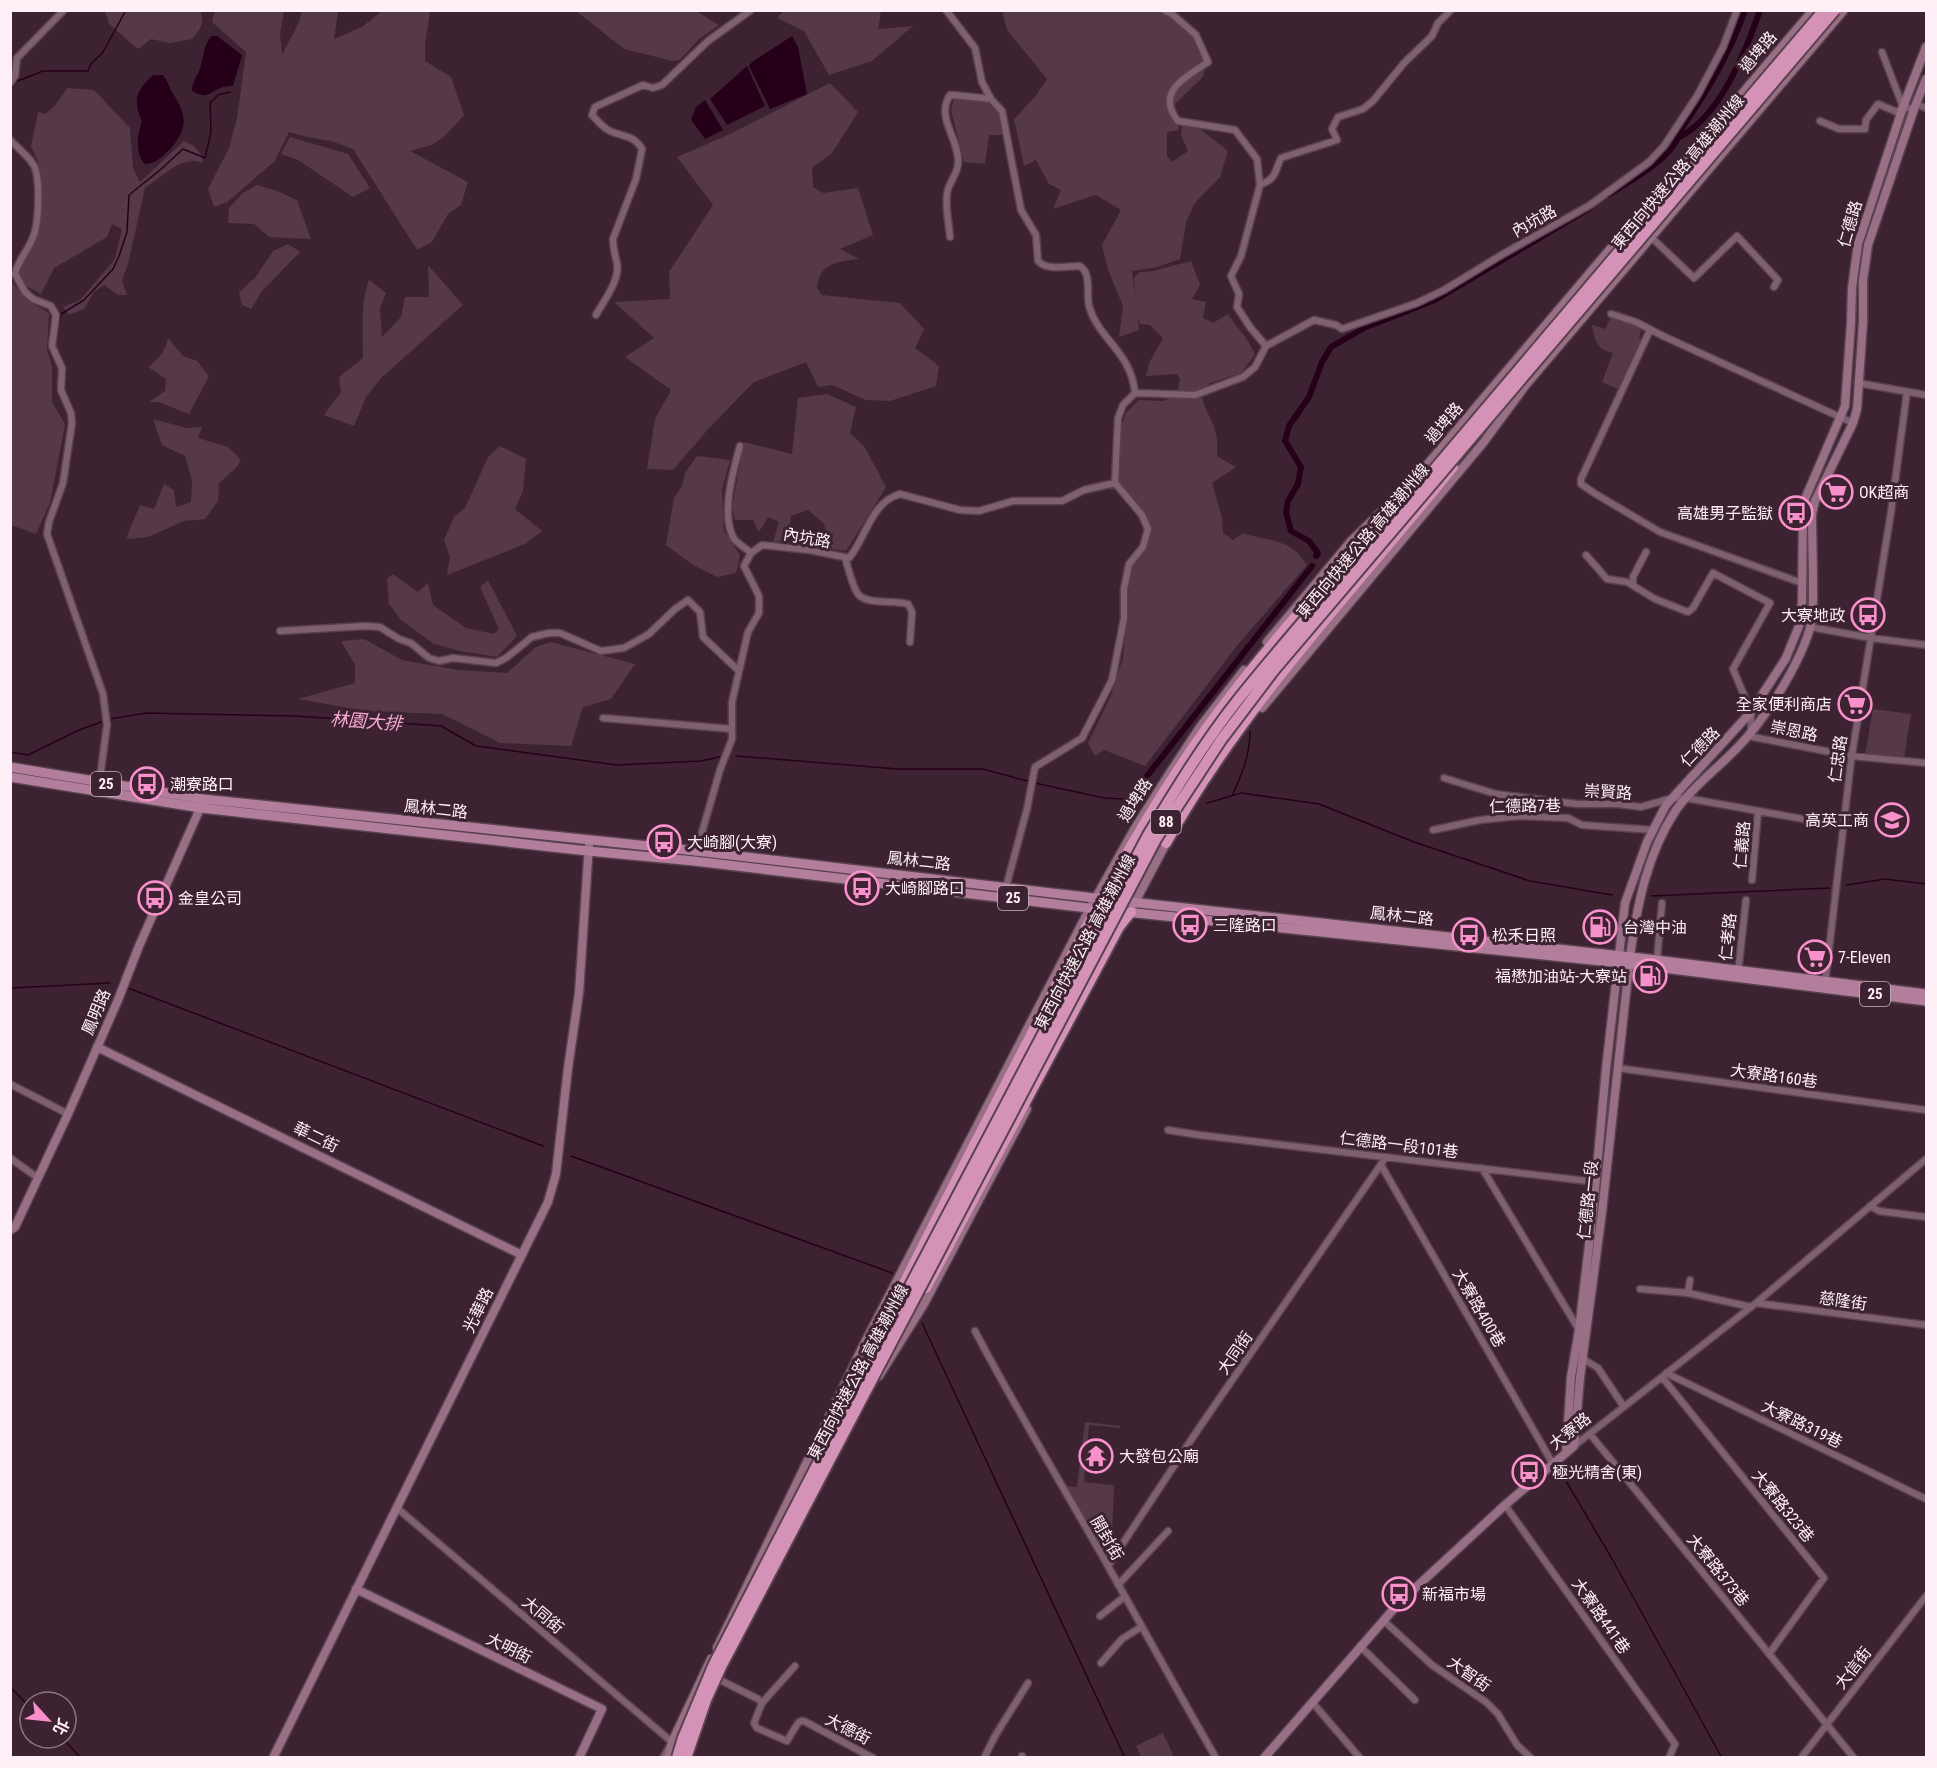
<svg xmlns="http://www.w3.org/2000/svg" width="1937" height="1768" font-family="'Roboto Condensed','Noto Sans TC',sans-serif">
  <rect width="100%" height="100%" fill="#3d2331"/>
  <path fill="#553948" d="M105,11H200C206,23 200,29 192,39L170,43L151,39L138,49L109,24Z
    M215,11H284L280,34L282,55L299,22L302,11H338L334,39L362,27L382,11H430L425,45V61L451,77L464,115L445,136L432,145L410,151L468,182L461,205L448,214L432,242L417,250L353,149L331,141L307,137L289,132L274,162L227,202L214,207L208,189L229,148L237,118L246,52L212,22Z
    M576,11H696L719,25L699,39L680,60L673,61L624,49Z
    M784,11H881L878,29L913,26L872,61L829,75L804,31L777,18Z
    M1002,11H1170C1189,16 1199,42 1208,58L1203,77L1175,104L1179,130L1167,132V156L1172,162L1188,151L1181,135L1182,125L1199,128L1228,151L1220,177L1194,204L1186,223L1180,259L1157,267L1132,271L1136,300L1134,278L1140,272L1153,271L1191,261L1200,285L1192,299L1206,302L1203,318L1213,323L1228,314C1238,330 1248,337 1255,355L1241,373L1210,383L1201,393C1207,420 1220,424 1217,456L1236,467L1212,483L1222,517L1223,533L1233,540L1243,533C1259,539 1281,539 1294,550C1299,554 1303,560 1307,565L1240,642L1145,766L1104,750L1095,756L1088,743L1110,698L1123,658L1131,566L1144,547L1145,530L1136,510L1114,482L1120,453L1119,432L1126,413L1139,400L1164,401L1177,394L1180,379L1177,374L1146,376L1149,363L1163,338L1150,325L1140,324L1138,318L1139,330L1119,337L1123,306L1108,270L1102,245L1121,210L1096,195L1053,209L1061,190L1049,184L1036,160L1024,166L1014,119L1035,97L1047,79L1007,30Z
    M830,83L858,112L832,153L812,168L813,187L823,193L858,188L873,235L840,249L859,259C838,262 819,262 817,288L822,295L900,303L924,329L915,348L939,366L936,386L890,401L866,400L832,385L818,387L806,362L754,382L710,427L673,470L647,469L655,419L671,390L625,357L654,338L614,302L670,299L669,272L713,205L677,157L728,135Z
    M67,88L94,90L130,128L133,168L140,182L184,141L194,146L203,157L202,163C183,154 161,178 145,188L128,264L122,280L127,295H118L104,285L94,292L84,309L69,315L63,307L80,300L115,259L122,229L112,224L107,237L54,268L41,294L25,285L19,274L23,263L36,242L42,194L38,162L31,146L38,112L45,114L54,107Z
    M954,99L990,101L1000,112L1006,135H989L985,164L964,162L951,110Z
    M290,137L348,154L370,188L353,197L298,160L281,154Z
    M257,185L277,191L297,200L311,239L269,237L254,224L228,223L229,208L243,193Z
    M288,244L300,252L262,291L251,309L242,305L239,292L255,278L273,251Z
    M428,265L463,305L381,378L366,397L354,426L324,415L341,392L339,377L363,358C363,332 360,305 369,280L386,293L380,308L382,337L401,317L405,297H429Z
    M10,280L28,301L49,313L47,350L52,366V402L65,424L50,503L36,534L11,525Z
    M1611,318L1633,323L1641,331L1639,338L1641,340L1618,389L1602,382L1613,353C1596,349 1595,341 1592,325L1605,329Z
    M168,338L183,356L197,361L209,376L189,414L158,402H149L165,391L166,379L148,367C159,359 165,351 168,338Z
    M827,394L856,407L850,433L864,446L886,487L846,551L832,549L824,524L808,510L791,516L788,540L773,542L779,522L768,517L759,532L753,520H735L732,507L744,442L792,454L798,398Z
    M153,419L187,428L202,427L198,438L228,447L241,460L236,468L219,483L218,501L205,519L184,521L148,537L126,539L140,505L154,509L164,484L174,490L176,507L191,502L192,481L185,456L162,445Z
    M500,446L526,459L523,491L515,509L542,531L525,544L447,575L450,557L444,540L454,517L465,508L488,457Z
    M697,456L730,460L722,490L724,531L740,555L736,573L717,577L693,565L666,545L674,498L682,486L685,473Z
    M393,574L418,592L428,583L433,605L466,628L494,634L499,629L480,587L488,580L517,636L497,657L460,651L434,644L401,620L389,604L387,579Z
    M364,639L402,660L458,670L507,673L536,647L551,642L635,664L611,699L583,707L571,746L500,743L442,714L366,711L298,699L355,683V665L341,641Z
    M1873,709L1911,714L1904,759L1865,755Z
    M1085,1422L1120,1426V1428L1089,1425L1084,1482L1114,1485L1111,1562L1061,1486L1077,1487Z
    M1163,1733L1174,1757H1141L1136,1746Z"/>
  <path fill="#260018" d="M212,36H217L242,55L233,86C211,85 212,103 192,91C192,82 197,77 200,68C204,57 203,44 212,36Z
    M792,36L798,47L807,94L770,109L749,66L752,62Z
    M747,66L765,106L727,125L710,99Z
    M153,75H163C167,80 169,86 172,92C187,114 189,130 169,150C162,157 155,164 145,164C135,155 137,133 142,122C133,100 135,92 153,75Z
    M705,100L723,130L705,139L691,120L696,107Z"/>
  <g fill="none" stroke-linecap="round" stroke-linejoin="round">
    <path stroke="#260018" stroke-width="1.5" d="M10,89L15,82L43,71H88L91,64L103,52L126,10
      M57,328L61,314L84,300L113,269L119,256L127,232L129,195L160,170L183,149L205,158L211,132L210,103L218,95L230,92
      M64,392L65,373
      M109,719L147,713L295,716L441,726L476,746L617,765L701,761L723,756
      M10,752L28,755L79,730L104,721
      M736,756L898,769H983L1031,782
      M1035,783L1104,798L1141,800
      M1232,796C1242,774 1250,755 1250,731
      M1207,803L1241,793L1319,804L1414,842L1530,881L1612,895
      M1847,885L1885,879L1926,884
      M1651,896L1829,888
      M10,988L110,983
      M128,988L543,1146
      M571,1156L892,1273
      M922,1323L1125,1758
      M1560,1471L1611,1557L1722,1758
      M10,1687L30,1707
      M62,1738L81,1758"/>
    <path stroke="#260018" stroke-width="6" d="M1679,137C1719,118 1746,51 1760,10
      M1608,195C1630,180 1674,159 1680,131C1706,93 1730,54 1745,10
      M1316,556L1318,553L1309,541L1291,531L1286,512L1288,501L1298,484L1301,467L1285,441L1289,426L1309,397L1322,362L1331,347L1364,328L1435,300L1590,208
      M1129,799L1312,566"/>
    <g stroke="#58424e" stroke-width="9">
      <path id="street" d="M946,10L975,48L982,82L991,99L1002,111L1021,210L1036,235L1038,261C1047,271 1067,266 1080,266C1092,274 1086,293 1089,306C1098,339 1131,351 1135,393
        M1164,10L1172,14L1196,35L1208,62C1188,76 1154,91 1178,121L1235,130L1257,159L1260,185L1241,256L1231,276L1239,294L1237,307L1250,327L1266,346
        M1882,52L1903,107L1914,109
        M10,83L15,76L17,58L64,10
        M1916,104L1926,108
        M1820,121L1839,129H1865L1866,120L1878,104L1897,112L1902,108
        M10,140C18,148 27,155 33,164C41,176 39,224 33,237C28,251 18,260 15,274L25,292L33,299L51,306L56,315L52,346L62,368L61,390L71,413L72,423L63,483L49,522L47,534L103,694L107,725L99,785
        M1260,185C1277,178 1274,173 1281,158L1337,140L1332,129L1338,117L1363,109L1373,101L1404,63L1432,36L1438,23L1451,10
        M950,237C949,223 945,208 947,194C948,183 958,174 958,163C960,140 935,118 950,95H953L991,99
        M1651,237L1694,278L1737,236L1778,280L1774,287
        M1611,314L1636,322L1663,336L1853,423
        M596,315C604,300 620,281 617,263C615,255 613,248 613,239L636,179L642,149C634,135 623,137 610,131C603,128 597,120 592,115L595,107L643,85L653,88L662,85L708,41L751,10
        M1650,330L1581,479V484L1594,493L1660,532L1802,583
        M1858,383L1926,395
        M1135,393L1195,395L1243,377L1255,367L1266,346L1314,320L1336,325L1342,329L1417,303L1444,290L1503,254L1590,205L1649,162L1664,146L1697,96L1723,47L1737,10
        M740,446C733,472 721,512 733,537C736,543 746,548 751,553
        M1586,555L1607,579L1627,582L1655,599L1688,612L1693,608L1713,573L1770,603L1733,669L1751,712V734L1753,737L1851,756L1926,763
        M845,558C848,567 853,588 858,594C866,605 895,600 908,604L912,612L910,642
        M1633,585V577L1646,552
        M1810,627L1871,638L1926,645
        M280,631L365,626L380,627L399,639L411,643L429,658L439,661L453,658L496,663L506,658L532,637L549,633H560L601,651L624,648L649,634L675,609L688,600L700,612L703,637L739,671
        M603,718L732,729
        M1444,778L1496,794L1577,804H1618L1641,807L1672,798H1686L1842,826
        M1433,830L1480,820L1519,816L1568,818L1582,825L1653,830
        M696,853L720,770L732,739V702L748,632L759,613V596L744,566L751,553L762,545L809,550L849,558C866,538 871,502 900,494L960,510L979,511L1013,501H1062L1084,490L1115,483
        M1752,880L1758,812
        M1006,887L1027,809L1035,767L1082,738L1112,680L1124,618V589L1129,564L1143,547L1148,529L1142,515L1115,483L1118,418L1123,405L1135,393
        M1657,960L1662,903
        M1738,973L1746,900
        M1825,984L1851,761L1891,512L1907,392
        M1617,1068L1926,1110
        M10,1084L68,1114
        M1168,1130L1199,1135L1596,1182
        M10,1158L38,1178
        M1381,1165L1553,1464
        M1482,1168L1579,1330
        M1870,1206L1879,1211L1926,1217
        M1690,1280L1688,1293L1751,1307
        M1640,1289L1688,1293
        M1756,1303L1926,1325
        M975,1331C1017,1411 1064,1488 1108,1566C1144,1630 1179,1694 1216,1758
        M1583,1359L1598,1368L1624,1407
        M1666,1373L1926,1499
        M1662,1377L1824,1578L1769,1654
        M1590,1434L1854,1758
        M1574,1446L1756,1303L1926,1159
        M1505,1505L1675,1744L1669,1758
        M397,1508L672,1742L663,1758
        M1108,1566L1197,1431L1386,1157
        M1118,1585L1168,1531
        M1100,1616L1124,1597
        M1383,1620L1432,1665L1486,1702L1498,1714L1517,1745L1531,1758
        M1360,1646L1415,1700
        M1101,1663L1122,1639L1141,1627
        M720,1680L758,1699L762,1703L754,1723L757,1728L787,1741L798,1723L801,1721H804L873,1758
        M1312,1702L1360,1758
        M762,1703L795,1666
        M984,1758L995,1736L1028,1683
        M1021,1758L1022,1756
        M1801,1758L1926,1596"/>
    </g>
    <g stroke="#58424e" stroke-width="11">
      <path id="secondary" d="M1267,642L1351,541L1414,480L1813,10
        M1262,708L1483,443L1525,386L1844,10
        M1133,906L1169,838
        M97,1047L522,1255
        M10,1230L15,1227L68,1114L118,1000L139,946L202,804
        M879,1376L924,1304L1027,1109
        M1566,1453L1571,1377L1579,1330L1593,1211L1606,1069L1625,903L1647,842L1666,805L1751,712L1786,658L1799,626L1802,602L1803,514L1805,499L1845,406L1851,323L1852,288L1858,244L1903,107L1926,47
        M356,1589L602,1709L579,1758
        M717,1648L864,1344L1090,908L1135,828L1171,771L1200,727L1244,670
        M273,1758L548,1202L556,1174L568,1068L579,993L589,844
        M668,1758L672,1742L711,1659
        M1264,1758L1398,1604L1505,1505L1574,1446L1580,1378L1602,1212L1630,957C1637,905 1647,854 1676,810C1692,787 1717,769 1737,748C1764,721 1799,666 1810,628C1814,614 1813,597 1813,583C1813,560 1812,537 1812,514L1815,501L1853,423L1857,409L1863,322V280L1868,245L1914,109L1926,79"/>
    </g>
    <g stroke="#58424e" stroke-width="12">
      <path id="primary" d="M10,767L203,799L696,851L1103,899L1640,958L1926,994
        M10,777L201,808L588,851L694,861L1097,909L1640,965L1926,1001"/>
    </g>
    <g stroke="#58424e" stroke-width="14">
      <path id="highway" d="M1166,843C1244,703 1353,591 1453,467
        M926,1288L1119,927L1131,912
        M876,1340C926,1238 978,1137 1030,1037C1083,932 1137,825 1206,729C1261,652 1326,580 1392,512"/>
    </g>
    <use href="#street" stroke="#7f6070" stroke-width="6"/>
    <use href="#secondary" stroke="#996f85" stroke-width="8"/>
    <use href="#primary" stroke="#b37e9b" stroke-width="9"/>
    <use href="#highway" stroke="#d592b7" stroke-width="10"/>
    <g stroke="#58424e" stroke-width="14" stroke-linecap="butt">
      <path id="highway-bridge" d="M677,1758L683,1738L714,1664L894,1316L1148,835C1176,789 1204,743 1237,701C1296,627 1360,557 1421,485C1555,327 1689,168 1824,10
        M686,1758L706,1700L721,1667L1156,839L1221,740L1274,670L1835,10"/>
    </g>
    <use href="#highway-bridge" stroke="#d592b7" stroke-width="10"/>
  </g>
  <defs>
    <g id="supermarket-ring" transform="scale(1.725)"><circle r="9.5" fill="#3d2331" stroke="#f890cb" stroke-width="1.5"/><path d="M-6-5.5h2.5l.6 2H6L4.5 2H-2.5L-4.4-4H-6ZM-1.5 3.2a1.3 1.3 0 1 0 .1 0ZM3 3.2a1.3 1.3 0 1 0 .1 0Z" fill="#f890cb"/></g>
    <g id="bus-ring" transform="scale(1.725)"><circle r="9.5" fill="#3d2331" stroke="#f890cb" stroke-width="1.5"/><path d="M-5-6H5V4H4V6H2V4H-2V6H-4V4H-5ZM-3.5-4V0h7V-4ZM-3.5 1.2v1.5H-2V1.2ZM2 1.2v1.5H3.5V1.2Z" fill="#f890cb"/></g>
    <g id="school-ring" transform="scale(1.725)"><circle r="9.5" fill="#3d2331" stroke="#f890cb" stroke-width="1.5"/><path d="M0-5L7-2L0 1L-7-2ZM-4 1L0 2.5L4 1V4Q0 6-4 4Z" fill="#f890cb"/></g>
    <g id="fuel-ring" transform="scale(1.725)"><circle r="9.5" fill="#3d2331" stroke="#f890cb" stroke-width="1.5"/><path d="M-5.5-6h7V0h2V4h1.3V-2.5L3-4.5l.8-.8L6-3V5H2.5V1h-1V6h-7ZM-4.2-4.7v3.2H.2V-4.7Z" fill="#f890cb"/></g>
    <g id="temple-ring" transform="scale(1.725)"><circle r="9.5" fill="#3d2331" stroke="#f890cb" stroke-width="1.5"/><path d="M0-6L5-2H3V0L6.5 2.5H4V6H1.5V3h-3V6H-4V2.5H-6.5L-3 0V-2H-5Z" fill="#f890cb"/></g>
  </defs>
  <g fill-rule="evenodd">
    <use href="#supermarket-ring" x="1836" y="492"/>
    <use href="#bus-ring" x="1796" y="513"/>
    <use href="#bus-ring" x="1868" y="615"/>
    <use href="#supermarket-ring" x="1855" y="704"/>
    <use href="#bus-ring" x="147" y="784"/>
    <use href="#school-ring" x="1892" y="820"/>
    <use href="#bus-ring" x="664" y="842"/>
    <use href="#bus-ring" x="862" y="888"/>
    <use href="#bus-ring" x="155" y="898"/>
    <use href="#bus-ring" x="1190" y="925"/>
    <use href="#fuel-ring" x="1600" y="927"/>
    <use href="#bus-ring" x="1469" y="935"/>
    <use href="#supermarket-ring" x="1815" y="957"/>
    <use href="#fuel-ring" x="1650" y="976"/>
    <use href="#temple-ring" x="1096" y="1456"/>
    <use href="#bus-ring" x="1529" y="1472"/>
    <use href="#bus-ring" x="1399" y="1594"/>
  </g>
  <g text-anchor="middle" dominant-baseline="central" stroke-width="6" stroke-linejoin="round" paint-order="stroke">
    <g fill="#3d2331" stroke="#c5b2bc" stroke-width="1.5">
      <rect x="91" y="772" width="30" height="24" rx="4.5"/>
      <rect x="1151" y="810" width="30" height="24" rx="4.5"/>
      <rect x="998" y="886" width="30" height="24" rx="4.5"/>
      <rect x="1860" y="982" width="30" height="24" rx="4.5"/>
    </g>
    <g font-size="15" font-weight="bold" fill="#fff0f7">
      <text x="106" y="784">25</text>
      <text x="1166" y="822">88</text>
      <text x="1013" y="898">25</text>
      <text x="1875" y="994">25</text>
    </g>
    <g font-size="16" fill="#fff0f7" stroke="#3d2331">
      <text transform="translate(1758 52) rotate(-50)">過埤路</text>
      <text transform="translate(1678 172) rotate(-50)">東西向快速公路 高雄潮州線</text>
      <text transform="translate(1534 221) rotate(-29)">內坑路</text>
      <text transform="translate(1850 224) rotate(-74)">仁德路</text>
      <text transform="translate(1444 423) rotate(-50)">過埤路</text>
      <text transform="translate(807 538) rotate(10)">內坑路</text>
      <text transform="translate(1363 541) rotate(-50)">東西向快速公路 高雄潮州線</text>
      <text transform="translate(1794 731) rotate(11)">崇恩路</text>
      <text transform="translate(1700 747) rotate(-46)">仁德路</text>
      <text transform="translate(1838 759) rotate(-82)">仁忠路</text>
      <text transform="translate(1608 792) rotate(3)">崇賢路</text>
      <text transform="translate(1135 800) rotate(-58)">過埤路</text>
      <text transform="translate(1525 806) rotate(-1)">仁德路7巷</text>
      <text transform="translate(436 809) rotate(6)">鳳林二路</text>
      <text transform="translate(1742 845) rotate(-85)">仁義路</text>
      <text transform="translate(919 861) rotate(6)">鳳林二路</text>
      <text transform="translate(1402 916) rotate(6)">鳳林二路</text>
      <text transform="translate(1728 937) rotate(-84)">仁孝路</text>
      <text transform="translate(1085 942) rotate(-62)">東西向快速公路 高雄潮州線</text>
      <text transform="translate(96 1012) rotate(-67)">鳳明路</text>
      <text transform="translate(1774 1076) rotate(8)">大寮路160巷</text>
      <text transform="translate(316 1137) rotate(26)">華二街</text>
      <text transform="translate(1399 1145) rotate(7)">仁德路一段101巷</text>
      <text transform="translate(1588 1200) rotate(-84)">仁德路一段</text>
      <text transform="translate(1843 1301) rotate(8)">慈隆街</text>
      <text transform="translate(1479 1308) rotate(60)">大寮路400巷</text>
      <text transform="translate(478 1310) rotate(-64)">光華路</text>
      <text transform="translate(1235 1353) rotate(-55)">大同街</text>
      <text transform="translate(858 1372) rotate(-62)">東西向快速公路 高雄潮州線</text>
      <text transform="translate(1802 1424) rotate(26)">大寮路319巷</text>
      <text transform="translate(1570 1431) rotate(-39)">大寮路</text>
      <text transform="translate(1783 1506) rotate(51)">大寮路323巷</text>
      <text transform="translate(1107 1538) rotate(60)">開封街</text>
      <text transform="translate(1718 1570) rotate(51)">大寮路373巷</text>
      <text transform="translate(543 1615) rotate(40)">大同街</text>
      <text transform="translate(1601 1616) rotate(55)">大寮路441巷</text>
      <text transform="translate(509 1648) rotate(26)">大明街</text>
      <text transform="translate(1853 1668) rotate(-52)">大信街</text>
      <text transform="translate(1469 1674) rotate(35)">大智街</text>
      <text transform="translate(848 1729) rotate(27)">大德街</text>
    </g>
    <g font-size="16" fill="#fff0f7" stroke="#3d2331" text-anchor="start">
      <text x="1859" y="492">OK超商</text>
      <text x="1773" y="513" text-anchor="end">高雄男子監獄</text>
      <text x="1845" y="615" text-anchor="end">大寮地政</text>
      <text x="1832" y="704" text-anchor="end">全家便利商店</text>
      <text x="170" y="784">潮寮路口</text>
      <text x="1869" y="820" text-anchor="end">高英工商</text>
      <text x="687" y="842">大崎腳(大寮)</text>
      <text x="885" y="888">大崎腳路口</text>
      <text x="178" y="898">金皇公司</text>
      <text x="1213" y="925">三隆路口</text>
      <text x="1623" y="927">台灣中油</text>
      <text x="1492" y="935">松禾日照</text>
      <text x="1838" y="957">7-Eleven</text>
      <text x="1627" y="976" text-anchor="end">福懋加油站-大寮站</text>
      <text x="1119" y="1456">大發包公廟</text>
      <text x="1552" y="1472">極光精舍(東)</text>
      <text x="1422" y="1594">新福市場</text>
    </g>
    <g font-size="18" font-style="italic" fill="#f6a9d2" stroke="#3d2331">
      <text transform="translate(366 721) rotate(4)">林園大排</text>
    </g>
  </g>
  <rect width="1937" height="1768" fill="none" stroke="#fff0f7" stroke-width="24"/>
  <g transform="translate(48 1720) rotate(117)"><circle r="28" fill="#3d2331" stroke="#8b7580" stroke-width="1.5"/>
  <path d="M0-4.5L10 22L0 15L-10 22Z" fill="#f890cb"/>
  <text y="-9" font-size="16" font-weight="bold" text-anchor="middle" fill="#fff0f7">北</text>
  </g>
</svg>
